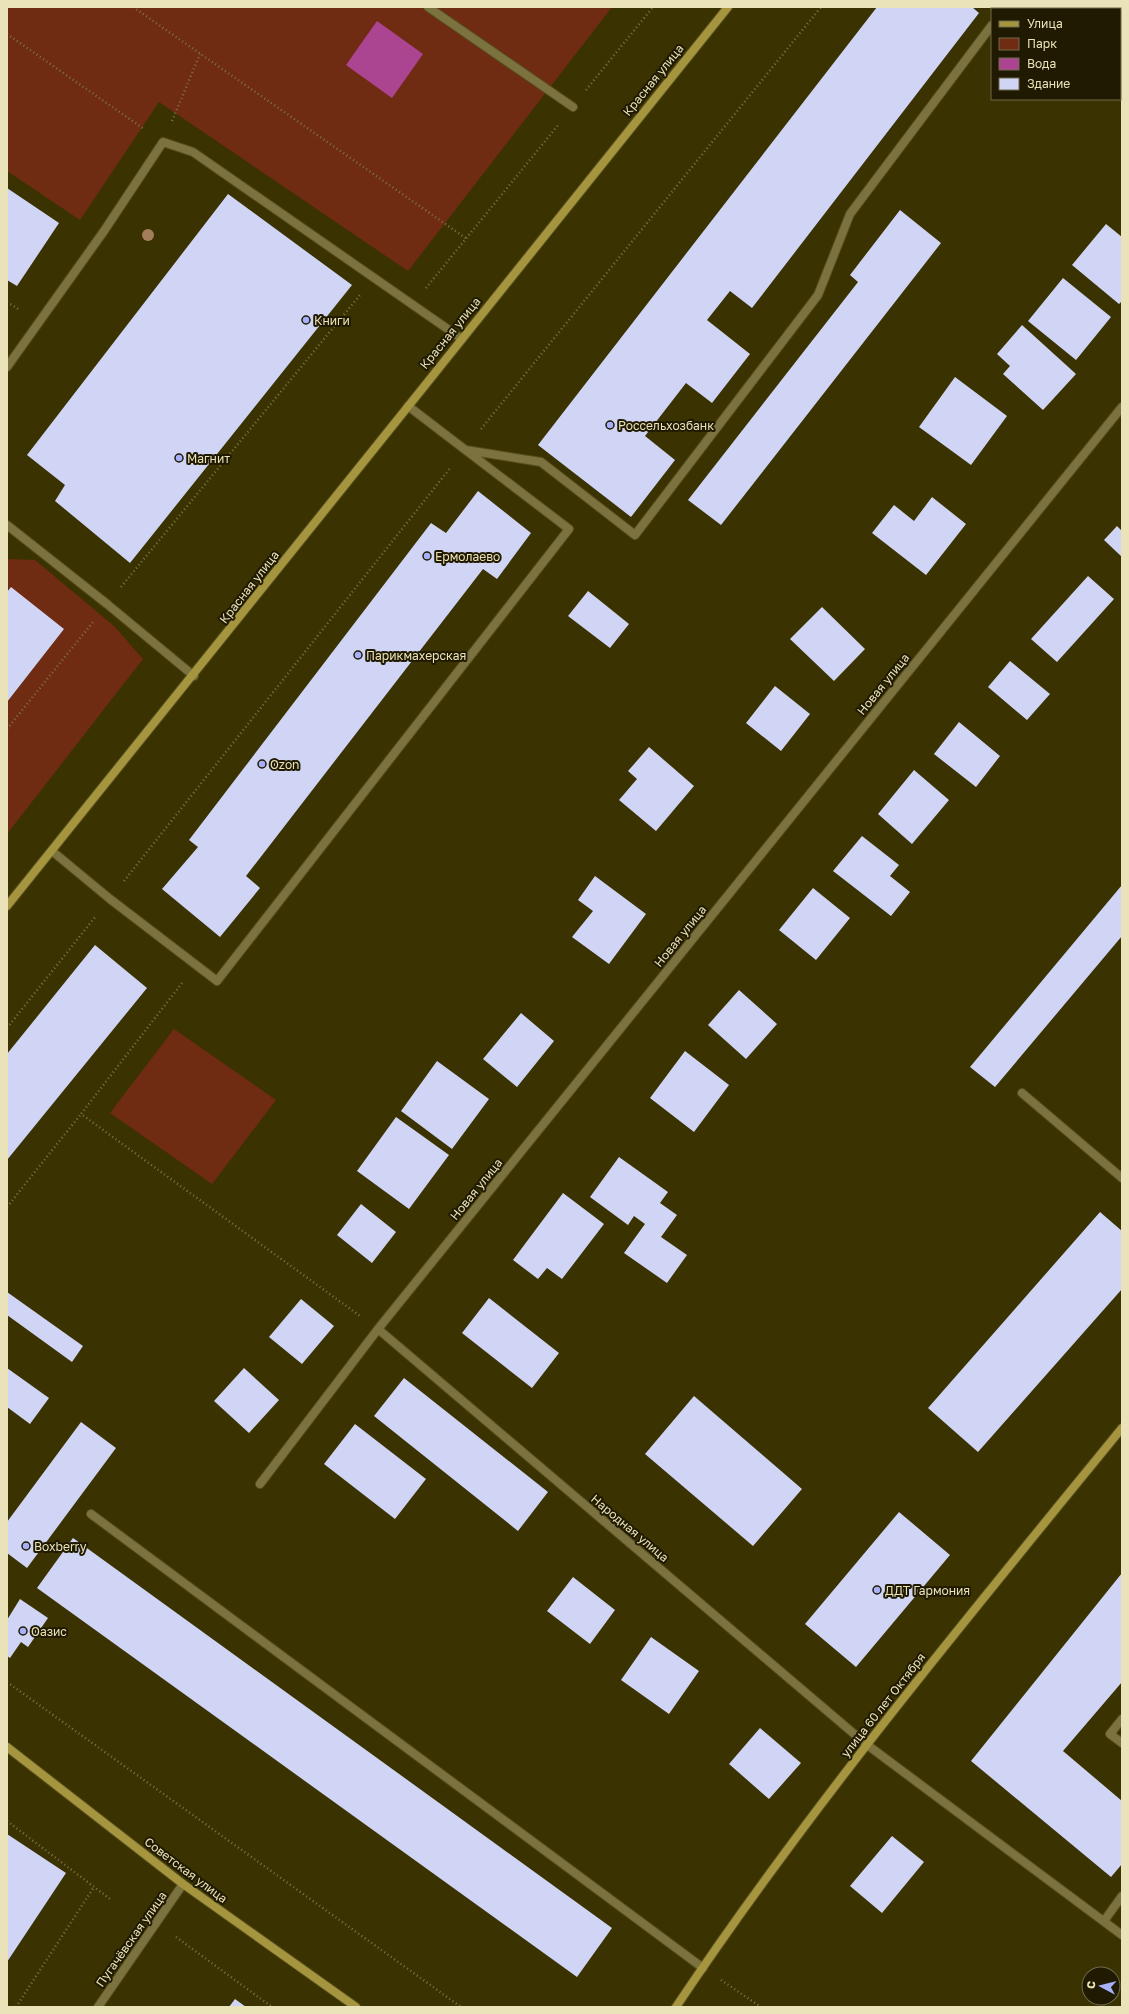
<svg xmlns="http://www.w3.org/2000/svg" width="1129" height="2014" font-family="'Golos Text',sans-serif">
  <rect width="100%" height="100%" fill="#3b3201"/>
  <path fill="#702b13" d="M7,7H612L408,271L159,102L80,220L7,171Z
    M7,559L35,560L115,627L143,659L7,834V702L64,629L11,588L7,592Z
    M174,1029L276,1100L212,1184L110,1113Z"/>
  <path fill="#ab4591" d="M377,21L423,54L392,98L346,65Z"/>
  <path fill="#d1d5f5" d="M877,7H972L979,13L752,308L730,291L707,320L750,354L712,403L686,383L645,436L675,460L631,517L538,445Z
    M7,188L59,223L17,286L7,280Z
    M228,194L352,285L130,563L55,501L65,485L27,455Z
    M900,210L941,243L721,525L688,500L858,282L850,275Z
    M1106,224L1122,237V301L1119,304L1072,265Z
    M1063,278L1111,317L1076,360L1028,321Z
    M1022,325L1076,374L1043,410L1003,374L1010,366L997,354Z
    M955,377L1007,416L971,465L919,427Z
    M478,491L531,533L497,579L483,569L246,876L260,888L220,937L162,889L198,847L189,840L431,523L446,533Z
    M932,497L966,524L926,575L872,533L894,505L914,521Z
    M1117,526L1122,531V557L1104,540Z
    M1088,576L1114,599L1057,662L1031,639Z
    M11,587L64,629L7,702V592Z
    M588,591L629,624L610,648L568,616Z
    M822,607L865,649L834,681L790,639Z
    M1010,661L1050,694L1027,720L988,687Z
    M775,686L810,714L781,751L746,723Z
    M959,722L1000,756L976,787L934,754Z
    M649,747L694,786L656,831L619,800L637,779L628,771Z
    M914,770L949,800L912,844L878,814Z
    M862,836L899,865L890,876L910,892L891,916L833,871Z
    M595,876L646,914L609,964L572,937L593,911L578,900Z
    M1122,885V936L995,1087L970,1067Z
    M813,888L850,918L816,960L779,930Z
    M95,945L147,988L7,1160V1054Z
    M739,990L777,1024L746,1059L708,1025Z
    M521,1013L554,1041L517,1087L483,1059Z
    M685,1051L729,1085L694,1132L650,1098Z
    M437,1061L489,1099L452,1149L401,1111Z
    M396,1117L449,1155L409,1209L357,1171Z
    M619,1157L668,1192L660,1203L677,1215L661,1237L687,1255L667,1283L624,1253L645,1224L634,1216L628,1225L590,1197Z
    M563,1193L604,1224L562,1279L547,1268L538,1279L513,1260Z
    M361,1204L396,1232L372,1263L337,1235Z
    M1100,1212L1122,1231V1289L978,1452L928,1408Z
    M7,1292L83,1346L72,1362L7,1315Z
    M489,1298L559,1353L532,1388L462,1333Z
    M301,1299L334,1326L302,1364L269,1337Z
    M7,1368L49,1398L30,1424L7,1407Z
    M244,1368L279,1400L249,1433L214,1401Z
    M404,1378L548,1492L518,1531L374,1416Z
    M694,1396L802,1489L753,1546L645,1454Z
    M81,1422L116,1448L27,1568L7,1553V1522Z
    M355,1424L426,1479L395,1519L324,1464Z
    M899,1512L950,1555L856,1667L805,1624Z
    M73,1538L612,1928L577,1977L37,1588Z
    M1122,1573V1682L1063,1751L1122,1801V1864L1111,1877L971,1761Z
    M573,1577L615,1610L590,1644L547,1611Z
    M20,1599L48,1618L28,1647L21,1642L10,1658L7,1656V1620Z
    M651,1637L699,1671L669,1714L621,1680Z
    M760,1728L801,1763L769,1799L729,1764Z
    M7,1834L66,1873L7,1962Z
    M892,1836L924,1862L882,1913L850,1886Z
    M235,1999L246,2007H229Z"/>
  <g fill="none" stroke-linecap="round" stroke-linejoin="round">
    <g stroke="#574e1e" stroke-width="10">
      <path id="lane" d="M1004,9L1005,7
        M7,367L104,231L163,142L193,152L462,339
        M466,450L541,462L635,535L818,295L850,214L992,25
        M52,851L110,899L217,981L569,529L408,406
        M1022,1093L1122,1178
        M91,1514L703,1968
        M1122,1719L1110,1734L1122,1743
        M866,1744L1122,1935
        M1104,1921L1122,1896"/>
    </g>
    <g stroke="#574e1e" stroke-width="10">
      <path id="street" d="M428,7L573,107
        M7,525L107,604L194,676
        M378,1329L866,1744
        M260,1484L378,1329L1122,407
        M98,2007L183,1884"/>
    </g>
    <g stroke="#574e1e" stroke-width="10">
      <path id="secondary" d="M7,906C249,608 487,306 728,7
        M7,1747L183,1884L356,2007
        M676,2007C812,1804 968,1617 1122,1428"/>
    </g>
    <path stroke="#7d7446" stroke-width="2.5" stroke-dasharray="1 3" stroke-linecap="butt" d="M133,7L467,239
      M7,34L144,129
      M586,90L653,7
      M172,121L200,54
      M426,288L559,124
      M7,302L20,310
      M481,429L821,7
      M121,587L360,295
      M7,729L93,622
      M124,881L451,467
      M182,983L81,1114L360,1316
      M7,1028L96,916
      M7,1207L81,1114
      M7,1682L461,2007
      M7,1821L110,1899
      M176,1937L272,2007
      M721,1980L761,2007
      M16,2007L94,1887"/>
    <use href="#lane" stroke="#7c723f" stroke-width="8"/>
    <use href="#street" stroke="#7c723f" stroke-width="8"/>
    <use href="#secondary" stroke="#a6953f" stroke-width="8"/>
  </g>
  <circle fill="#a37d5c" cx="148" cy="235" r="6"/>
  <g fill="#a8b0fc" stroke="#1f1a01" stroke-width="1.5">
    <circle cx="306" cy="320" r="4"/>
    <circle cx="610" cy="425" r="4"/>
    <circle cx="179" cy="458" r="4"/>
    <circle cx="427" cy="556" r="4"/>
    <circle cx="358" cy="655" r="4"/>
    <circle cx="262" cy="764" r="4"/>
    <circle cx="26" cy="1546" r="4"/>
    <circle cx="877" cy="1590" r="4"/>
    <circle cx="23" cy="1631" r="4"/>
  </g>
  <g text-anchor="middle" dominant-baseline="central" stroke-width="4" stroke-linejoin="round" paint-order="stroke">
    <g font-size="12" fill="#eae2b9" stroke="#1f1a01">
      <text transform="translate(653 80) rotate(-51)">Красная улица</text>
      <text transform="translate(450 333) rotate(-51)">Красная улица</text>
      <text transform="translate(249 587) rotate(-52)">Красная улица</text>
      <text transform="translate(883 684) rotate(-51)">Новая улица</text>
      <text transform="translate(680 936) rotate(-51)">Новая улица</text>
      <text transform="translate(476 1189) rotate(-51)">Новая улица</text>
      <text transform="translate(630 1528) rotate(40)">Народная улица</text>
      <text transform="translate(883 1705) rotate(-52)">улица 60 лет Октября</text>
      <text transform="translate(186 1870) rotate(37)">Советская улица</text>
      <text transform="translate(131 1939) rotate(-55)">Пугачёвская улица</text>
    </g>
    <g font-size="12" fill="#eae2b9" stroke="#1f1a01" text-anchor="start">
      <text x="314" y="320">Книги</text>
      <text x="618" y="425">Россельхозбанк</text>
      <text x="187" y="458">Магнит</text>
      <text x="435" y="556">Ермолаево</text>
      <text x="366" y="655">Парикмахерская</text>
      <text x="270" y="764">Ozon</text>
      <text x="34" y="1546">Boxberry</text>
      <text x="885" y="1590">ДДТ Гармония</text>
      <text x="31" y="1631">Оазис</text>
    </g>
  </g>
  <rect width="1129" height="2014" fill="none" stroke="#eae2b9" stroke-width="16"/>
  <rect x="991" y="8" width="130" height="92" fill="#1f1a01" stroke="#706a4b"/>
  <rect x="999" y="21" width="20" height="6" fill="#a6953f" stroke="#706a4b"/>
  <text x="1027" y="28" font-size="12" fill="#eae2b9">Улица</text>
  <rect x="999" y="38" width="20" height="12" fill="#702b13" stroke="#706a4b"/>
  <text x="1027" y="48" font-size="12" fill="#eae2b9">Парк</text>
  <rect x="999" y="58" width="20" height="12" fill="#ab4591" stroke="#706a4b"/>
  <text x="1027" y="68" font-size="12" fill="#eae2b9">Вода</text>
  <rect x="999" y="78" width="20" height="12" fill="#d1d5f5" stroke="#706a4b"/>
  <text x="1027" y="88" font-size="12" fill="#eae2b9">Здание</text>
  <g transform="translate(1101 1986) rotate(277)"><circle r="19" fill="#1f1a01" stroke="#706a4b"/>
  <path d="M0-3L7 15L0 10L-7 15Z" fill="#a8b0fc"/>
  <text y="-6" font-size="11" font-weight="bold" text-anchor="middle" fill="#eae2b9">С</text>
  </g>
</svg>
